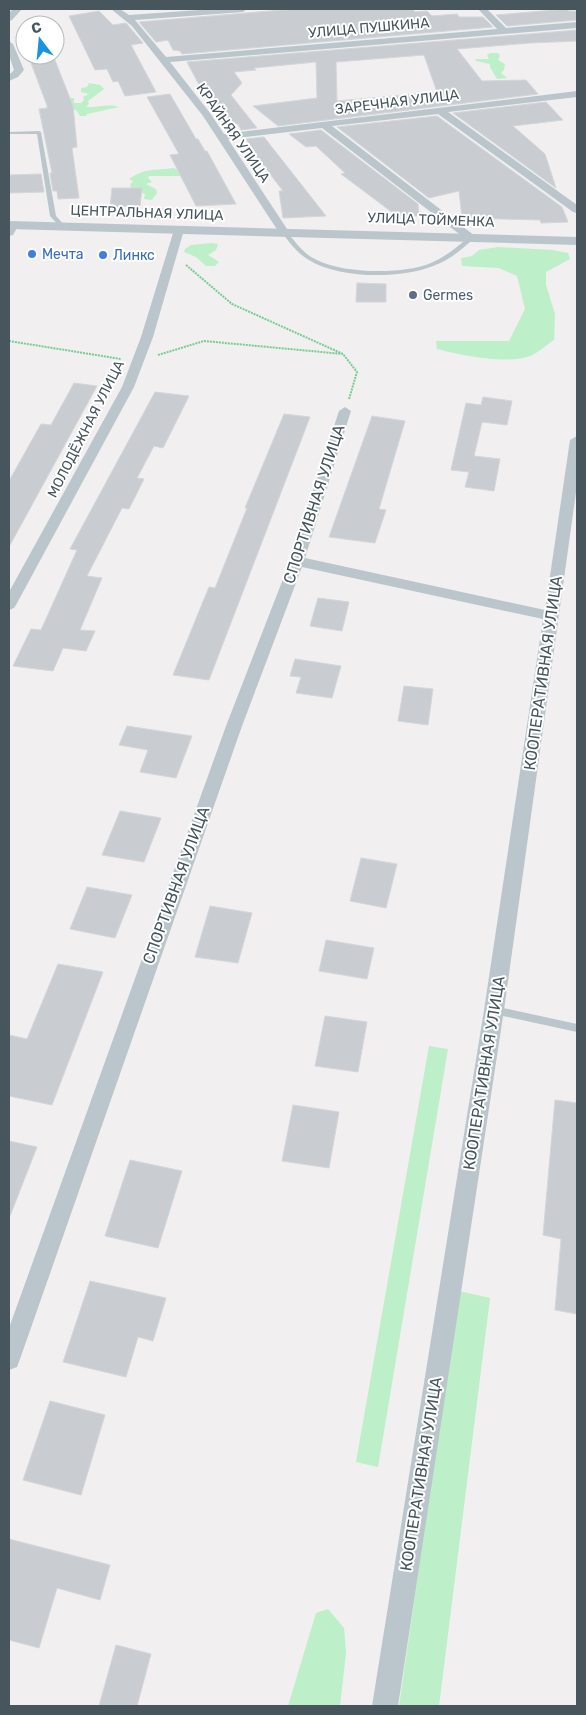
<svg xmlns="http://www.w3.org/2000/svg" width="586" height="1715" font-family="Rubik,sans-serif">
  <rect width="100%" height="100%" fill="#f1efef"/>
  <path fill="#bdefc8" d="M490,53H498L500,56L498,60L505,64L504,70L501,73L507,78L497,79L490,67V64L476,61L475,59H489L487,55Z
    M89,83L100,85L104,89L88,101L89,104L86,107C97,108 107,103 119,107L87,114L86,116H80L76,110L46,108V106L66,98H74V103H81L84,100L83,97L89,94L81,92V88L87,87Z
    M174,168L185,174L179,176H149L148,178L152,182L146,184L156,189L157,193L152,200L144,199L145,194L132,189L130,185L133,181L129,179C147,167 154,171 174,168Z
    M211,243L218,244L216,250L208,255L219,262L215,266H206L196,257L184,252L185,249L191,245Z
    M498,247L553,250L568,253L570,259L546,272V285L555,314L554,340C546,345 536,355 527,357C505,364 460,355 437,349L436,341H509L525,309L517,276L499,268L462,266L461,258L472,256L479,250Z
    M429,1046L448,1049L378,1467L356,1462Z
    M459,1291L490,1298L439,1706H399Z
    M328,1609L344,1628L346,1653L340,1706H288L316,1613Z"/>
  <path fill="#c9cdd1" stroke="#d3d6da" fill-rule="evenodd" d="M294,9H413L415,12L427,11L432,16L457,14L459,17H483L493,27L182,54L180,51L173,50L168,40L156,42L139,22Z
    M566,9L569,11H577V20L507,26L496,15Z
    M99,11L113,25L126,23L143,43L131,45L156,92L125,96L118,81L113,82L107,69L95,70L69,16Z
    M577,30V41L530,43L457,49L482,81L526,80L538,94L278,126L253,106L317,98L316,62L254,68L256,70L234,72L242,83L231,95L257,128L241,130L238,124H232L212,97L206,98L187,62ZM424,55L437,92L337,101L336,62Z
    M28,55H53L73,106L77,147L72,148L79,198L58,199L57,191H53L50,173H52L39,109L48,108Z
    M170,94L196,139H198L205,151H207L236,204L196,206L170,155L179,154L147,97Z
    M546,102L563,120L513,126L545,154L556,188L453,113Z
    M437,116L562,207L568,222L541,223L540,220L462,218L459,191L429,198L337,127Z
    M321,130L418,204L419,216H397L341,174L345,173L316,146L306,147L289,134Z
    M264,137L275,151L326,216L283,218L279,191H283L254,153L246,139Z
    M41,174L44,192L9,193V175Z
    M112,188H142L140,206L110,207Z
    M357,283L386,284V302H356Z
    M74,383L97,386L9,547V481L41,424L51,425Z
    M155,392L189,396L163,448L154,446L137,478L144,479L129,509L122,508L87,576L102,578L80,630L95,631L86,651L63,648L53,671L13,666L31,629L41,630L77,550L70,549Z
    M483,397L512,401L507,425L482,422L474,456L500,459L494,491L465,487L469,472L451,470L466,403L481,405Z
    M284,414L310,417L209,680L173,675L209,587L215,588L247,508H245Z
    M372,416L405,421L379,509L386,510L375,543L329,537Z
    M318,598L349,602L342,631L310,626Z
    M295,659L341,666L332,698L296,693L301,677L290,676Z
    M404,686L433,689L428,725L398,721Z
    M127,726L192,736L176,778L140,772L148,750L119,745Z
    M120,811L161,818L144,862L102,855Z
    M361,858L397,864L386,908L350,901Z
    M87,887L132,895L115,938L70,929Z
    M210,906L252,913L238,963L195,957Z
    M326,940L374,948L367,979L319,971Z
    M58,964L103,972L52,1105L9,1096V1035L27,1039Z
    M325,1016L367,1022L358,1072L315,1066Z
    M555,1100L577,1103V1314L555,1310L561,1239L543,1235Z
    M293,1105L339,1112L329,1168L282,1161Z
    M9,1141L37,1147L10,1216H9Z
    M130,1160L182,1171L158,1248L105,1236Z
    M90,1281L166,1298L153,1341L138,1337L126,1377L63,1362Z
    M50,1401L105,1415L81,1495L23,1480Z
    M9,1539L110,1565L100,1600L57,1588L39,1648L9,1640Z
    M116,1645L151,1654L137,1706H99Z"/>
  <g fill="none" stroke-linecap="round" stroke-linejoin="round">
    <path stroke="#76cd93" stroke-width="2" stroke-dasharray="2 1" stroke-linecap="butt" d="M186,265L232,304L343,354L357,372L349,399
      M9,341L121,359
      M158,355L204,341L343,354"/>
    <path fill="#bac6cc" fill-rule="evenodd" d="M39,131L41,132L56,216L65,226V228H61L50,216L37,134H9V132Z
      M282,231H286C294,240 302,252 313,258C340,274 403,275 431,263C445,257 457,247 469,237L474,238C463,249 448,261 433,266C401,279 339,279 309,260C298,254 290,243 282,233Z
      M494,1006L577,1024V1032L494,1014L491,1013L489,1010L491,1007Z"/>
    <path fill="#bac6cc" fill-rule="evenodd" d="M13,9H22L12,20L9,21V13Z
      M111,9H120L129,15L213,9H247L243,12L135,20L166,57L497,29L478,9H487L506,28L577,22V28L170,62L210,113L224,134L577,91V97L448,112L577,205V213L573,212L438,114L332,126L475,236L476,238L475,240H467L322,128L228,139L289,232L288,234H280L203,116L132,26Z
      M9,41L13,44L24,70L18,77L9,81V75L14,70L9,55Z
      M13,223L18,226L13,235L9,236V224Z
      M179,227L184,230L153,337L134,387L16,605L14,608L9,610V592L122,387L141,337L174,230Z
      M345,407L351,411L305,558L545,610L570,440L577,436V485L504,1010L398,1706H372L484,1010L543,619L302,567L242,726L20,1359L17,1367L9,1370V1328L226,726L290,561L339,411Z"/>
    <path fill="#bac6cc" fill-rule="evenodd" d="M9,221L577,237V245L9,229Z"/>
  </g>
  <g fill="#3f7fe0" stroke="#fff" stroke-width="2">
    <circle cx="32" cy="254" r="5"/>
    <circle cx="103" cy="255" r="5"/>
  </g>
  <circle fill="#5c6f8a" stroke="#fff" stroke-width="2" cx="413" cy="295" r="5"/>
  <g text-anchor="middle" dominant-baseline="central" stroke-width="4" stroke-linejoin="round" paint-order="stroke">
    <g font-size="14" fill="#47565c" stroke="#fff">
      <text transform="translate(369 28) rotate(-5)">УЛИЦА ПУШКИНА</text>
      <text transform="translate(397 102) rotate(-7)">ЗАРЕЧНАЯ УЛИЦА</text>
      <text transform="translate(233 133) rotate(55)">КРАЙНЯЯ УЛИЦА</text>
      <text transform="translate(147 213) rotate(2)">ЦЕНТРАЛЬНАЯ УЛИЦА</text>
      <text transform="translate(431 220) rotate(2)">УЛИЦА ТОЙМЕНКА</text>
      <text transform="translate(86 429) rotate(-63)">МОЛОДЁЖНАЯ УЛИЦА</text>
    </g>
    <g font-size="14" fill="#366cbe" stroke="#fff" text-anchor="start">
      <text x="42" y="254">Мечта</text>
      <text x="113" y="255">Линкс</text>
    </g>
    <g font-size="14" fill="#4e5e75" stroke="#fff" text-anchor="start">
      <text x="423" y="295">Germes</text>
    </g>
    <g font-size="16" fill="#47565c" stroke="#fff">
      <text transform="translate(314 504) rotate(-72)">СПОРТИВНАЯ УЛИЦА</text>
      <text transform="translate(543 673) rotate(-82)">КООПЕРАТИВНАЯ УЛИЦА</text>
      <text transform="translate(176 885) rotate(-70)">СПОРТИВНАЯ УЛИЦА</text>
      <text transform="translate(484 1073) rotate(-81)">КООПЕРАТИВНАЯ УЛИЦА</text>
      <text transform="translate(421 1474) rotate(-81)">КООПЕРАТИВНАЯ УЛИЦА</text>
    </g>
  </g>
  <rect width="586" height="1715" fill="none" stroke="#47565c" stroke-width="20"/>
  <g transform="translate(40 40) rotate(344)"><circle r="24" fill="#ffffff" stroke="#b5bbbe"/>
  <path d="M0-4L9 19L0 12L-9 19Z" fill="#1a92e0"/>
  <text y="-8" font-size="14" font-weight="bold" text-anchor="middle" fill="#47565c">С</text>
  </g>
</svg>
